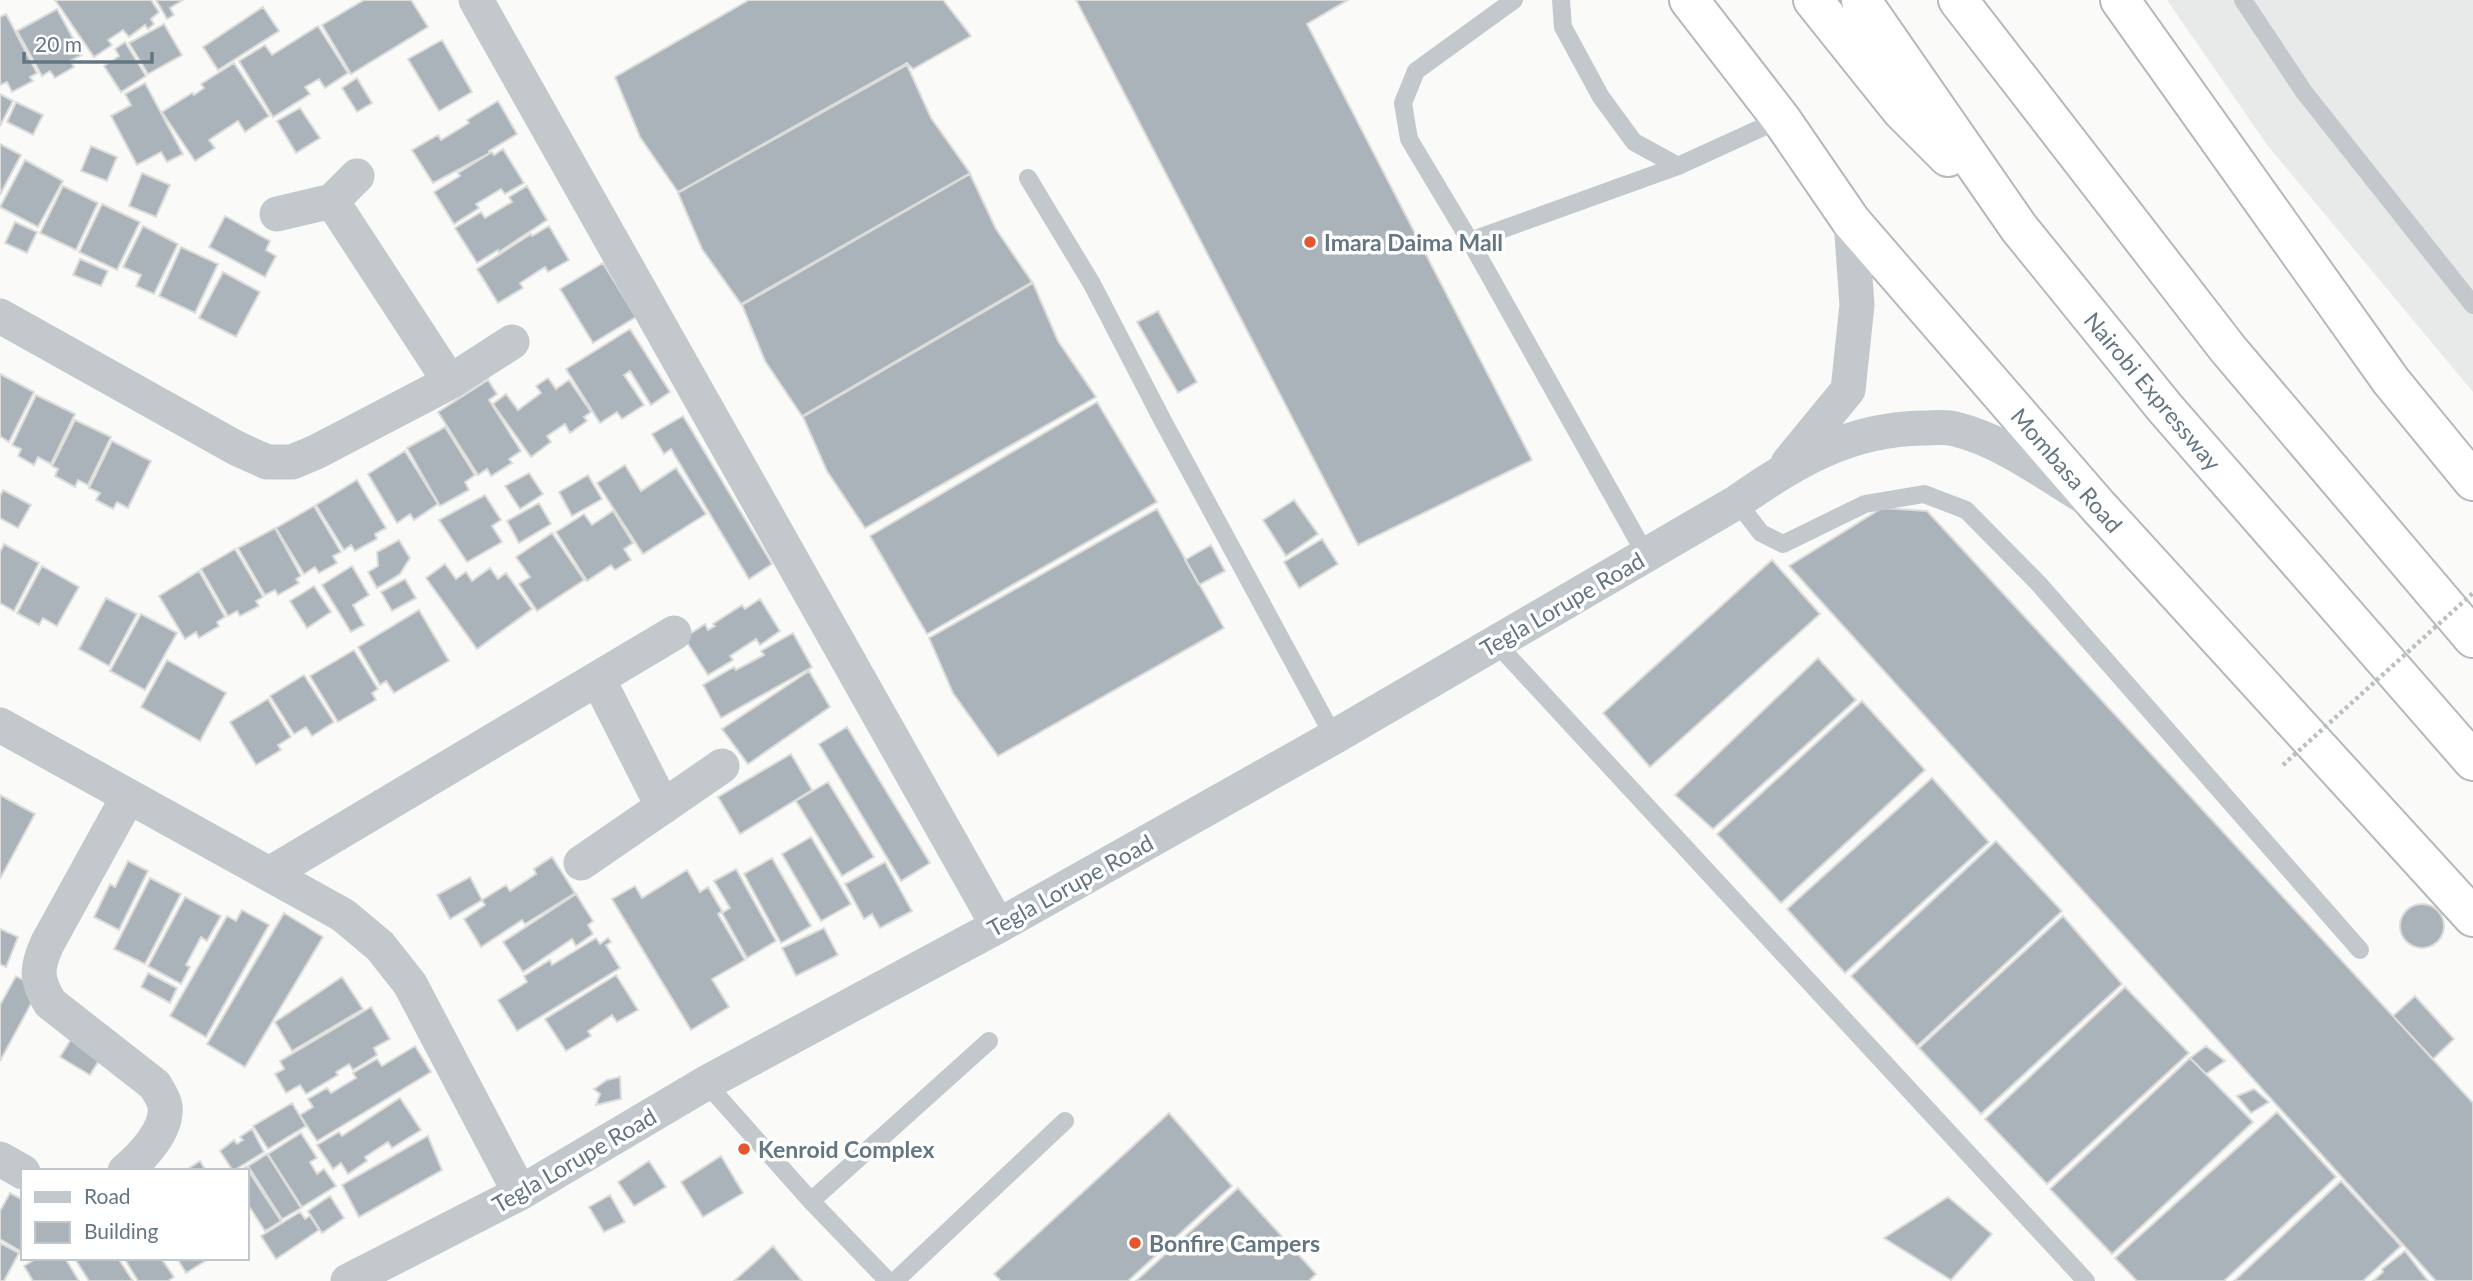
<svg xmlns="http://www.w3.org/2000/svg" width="2473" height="1281" font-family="Lato,sans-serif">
  <rect width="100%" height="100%" fill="#fafaf8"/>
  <path fill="#e8e9e9" d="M2167,0H2473V392L2268,146Z"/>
  <path fill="#aab3b9" stroke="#dcdcda" stroke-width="2" d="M55,0H151L159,12L151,19L154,24L148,29L145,25L129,37L123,30L108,40L112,45L94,57Z
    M156,0H183L170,8L174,15L167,19Z
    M364,0H411L428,27L351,74L322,25Z
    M749,0H943L971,36L913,69L907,63L678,192L640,137L615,77Z
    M1076,0H1348L1307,24L1532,460L1358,545Z
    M263,7L279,31L218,70L203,47Z
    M57,9L82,55L70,61L74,67L55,78L50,71L42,76L17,31Z
    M6,14L37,73L30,77L33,81L12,92L7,82L0,85V17Z
    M164,24L182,55L148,74L129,43Z
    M318,26L348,73L325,88L319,79L305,87L310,94L273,117L239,61L265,45L272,55Z
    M442,40L472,92L439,111L408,59Z
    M125,42L146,76L121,92L104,66L119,56L115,49Z
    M234,63L269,116L245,132L238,121L209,140L215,148L195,161L162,112L192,93L194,95L204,88L201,84Z
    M907,65L931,118L970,173L741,304L702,249L678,193Z
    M357,78L372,103L357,112L342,88Z
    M145,83L183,154L167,162L161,152L137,165L111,116L131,105L125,94Z
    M0,94L13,101L0,126Z
    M498,101L517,134L489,151L490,153L433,183L412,150L438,135L441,140L469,123L467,120Z
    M16,102L43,115L33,135L7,122Z
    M300,108L320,138L296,153L277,121Z
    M0,144L21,155L0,195Z
    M91,146L117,157L107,181L81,171Z
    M503,149L524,183L505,194L501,189L476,204L479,208L454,224L434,192L460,176L458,173L492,152L494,155Z
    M25,160L63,181L38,227L0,207Z
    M142,173L170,185L156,217L129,206Z
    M970,174L996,229L1032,282L802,416L765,361L742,305Z
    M63,186L98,203L76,250L40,233Z
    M527,186L547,220L499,252L498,250L477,263L455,228L481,212L485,218L512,202L509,197Z
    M102,204L140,222L117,270L79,252Z
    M225,216L270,241L266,250L276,256L265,277L209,247Z
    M15,222L37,232L27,253L5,243Z
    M143,226L178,244L154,294L136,286L141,275L123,267Z
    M549,226L569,260L548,272L545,267L520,283L523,288L498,303L477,269L531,234L532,236Z
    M181,247L218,264L195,313L159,296Z
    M80,259L108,271L101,286L73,275Z
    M603,263L636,317L593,343L560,289Z
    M223,272L260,292L236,337L199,318Z
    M1033,283L1058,341L1096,397L865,528L827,471L803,417Z
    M1158,311L1197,382L1178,393L1137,322Z
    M630,329L670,392L651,405L630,371L624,375L644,405L622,419L617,412L600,423L566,369Z
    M0,374L34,392L9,442L0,436Z
    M548,378L556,389L569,380L591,412L584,417L587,421L570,433L565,424L547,436L551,442L531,457L493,404L506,394L518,410L541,393L536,386Z
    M488,380L497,394L489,400L521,451L509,459L512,463L491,476L487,469L478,475L438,412Z
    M36,395L75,414L51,464L38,457L34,465L18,456L21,449L12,445Z
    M1097,402L1157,502L927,634L870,536Z
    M683,416L772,564L749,579L671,449L664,454L652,434Z
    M75,420L111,437L88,485L78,480L75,487L55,476L58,469L52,466Z
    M445,427L475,475L465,482L469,490L440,506L407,448Z
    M112,441L151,461L128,508L117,502L113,509L96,500L100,493L89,488Z
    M405,451L438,504L414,520L410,514L397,523L368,474Z
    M625,465L641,491L676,468L706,514L643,554L597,483Z
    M529,473L543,494L520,509L505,486Z
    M588,475L602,499L572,516L559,492Z
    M357,480L386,528L375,534L377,539L355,551L351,545L344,550L316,505Z
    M3,490L31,505L18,528L0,518V496Z
    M485,495L501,520L492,526L502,542L467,562L439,520Z
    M1294,500L1318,534L1286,556L1263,520Z
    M539,503L551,524L519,543L507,521Z
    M314,506L341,552L333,556L337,563L319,573L315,567L304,574L276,528Z
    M1882,508L1927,511L2473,1103V1281H2436L1789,566Z
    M1157,509L1224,628L998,756L953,693L929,638Z
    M613,511L633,543L624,549L631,560L615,570L611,565L587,581L556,532L584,514L592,525Z
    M275,528L301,576L296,579L299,583L278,595L275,590L265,595L238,548Z
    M552,533L584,580L537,611L519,584L530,577L516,557Z
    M1322,539L1338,564L1299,588L1284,562Z
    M399,540L410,558L400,574L377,588L368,572L378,566L377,552Z
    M4,544L39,563L14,611L0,603V552Z
    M1211,545L1225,571L1199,585L1185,560Z
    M235,549L263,597L256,601L259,606L240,616L237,611L228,616L201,569Z
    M1772,560L1820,614L1650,767L1603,713Z
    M445,564L456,579L466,572L472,581L490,568L498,579L506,573L532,609L477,649L426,578Z
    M42,566L79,587L57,626L43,618L39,625L17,613Z
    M352,566L369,595L353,605L364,625L351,632L322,585Z
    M199,571L225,617L217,622L219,626L199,638L196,632L185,639L159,596Z
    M405,579L416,598L392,611L381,592Z
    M314,586L331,612L307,628L290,601Z
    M106,598L137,614L109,666L79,649Z
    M760,599L780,631L760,645L756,639L730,656L733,660L708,675L684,638L705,624L708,630L715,626L713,624L742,605L745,609Z
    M419,610L449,661L394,693L386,681L380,685L358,647Z
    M141,614L177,633L145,690L110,671Z
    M793,633L812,667L721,718L703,685L734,667L736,670L764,655L761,651Z
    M354,650L378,689L372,693L376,700L338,722L310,676Z
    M1818,658L1856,700L1713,829L1675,795Z
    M167,660L226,693L200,741L141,707Z
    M809,671L830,707L748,764L722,729Z
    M304,675L334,722L312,736L306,727L294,734L270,696Z
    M268,699L291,737L278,745L281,750L256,765L230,722Z
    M1862,701L1925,770L1781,903L1717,834Z
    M847,727L930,863L901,881L819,744Z
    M791,754L812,790L740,834L718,797Z
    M1932,778L1989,842L1845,973L1787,909Z
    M828,782L874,857L842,876L796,801Z
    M0,795L35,814L0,879Z
    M811,837L851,904L821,921L782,854Z
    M1996,841L2062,911L1917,1046L1851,976Z
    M552,857L575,893L525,924L522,920L481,947L464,919L485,905L482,900L506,885L510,891L536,874L534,869Z
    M772,858L811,926L781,943L744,874Z
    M128,861L148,871L119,930L94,917L110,884L115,887Z
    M885,862L912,911L880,928L872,914L864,919L845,884Z
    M736,869L776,941L747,958L722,913L730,908L714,881Z
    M687,870L700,892L708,887L722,911L718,914L745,960L712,979L729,1007L691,1030L612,899L635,886L642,898Z
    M470,877L482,900L450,919L437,895Z
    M150,878L181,894L145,964L114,949Z
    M576,894L593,921L588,925L593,934L576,946L572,939L523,972L503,942Z
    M185,897L221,916L207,941L201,937L186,965L190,967L181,984L148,966Z
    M2400 926a22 22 0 1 1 44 0a22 22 0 1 1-44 0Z
    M242,910L269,925L206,1037L170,1016L227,916L236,921Z
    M284,913L323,937L245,1067L207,1044Z
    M2063,916L2122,984L1981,1114L1919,1048Z
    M824,928L838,955L796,976L782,948Z
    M0,929L18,937L6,967L0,964Z
    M596,938L600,944L608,938L611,942L606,945L620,968L517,1031L498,1000L527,982L524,976L550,960L552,965Z
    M148,973L177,988L170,1003L141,987Z
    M616,975L638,1010L617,1022L612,1015L588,1031L591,1036L566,1051L545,1019Z
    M16,976L39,989L0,1061V1005Z
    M342,977L363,1009L292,1051L275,1022Z
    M2125,987L2189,1053L2047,1184L1985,1119Z
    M2415,996L2454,1039L2433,1059L2393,1016Z
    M371,1007L390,1039L374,1048L377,1055L353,1070L349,1064L336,1072L338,1075L306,1094L300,1085L286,1093L275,1074L284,1069L280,1061Z
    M75,1033L105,1051L90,1075L60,1057Z
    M415,1046L431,1072L317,1141L300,1115L313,1107L308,1099L327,1088L331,1093L356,1078L353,1073L377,1059L382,1066Z
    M2206,1046L2225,1061L2206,1074L2190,1058Z
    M2190,1058L2253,1122L2112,1254L2050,1189Z
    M620,1077L621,1099L596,1105L600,1094L594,1089L607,1080Z
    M2254,1089L2269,1102L2251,1113L2237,1096Z
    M400,1098L421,1130L392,1148L388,1142L365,1157L367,1161L348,1174L341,1163L333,1169L317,1145L339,1132L342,1136Z
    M292,1103L306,1126L268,1149L253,1126Z
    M2277,1112L2336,1177L2224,1281H2137L2115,1258Z
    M1169,1113L1232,1186L1128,1281H1001L994,1274Z
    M252,1129L264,1152L233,1171L220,1151L234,1140L237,1144L243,1140L240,1137Z
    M301,1133L317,1158L310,1162L317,1174L324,1169L336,1186L302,1207L268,1154Z
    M428,1136L442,1170L359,1217L342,1185Z
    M267,1154L301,1208L282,1219L248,1166Z
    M721,1156L743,1193L703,1217L681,1182Z
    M200,1161L206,1171H185Z
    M649,1161L666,1187L634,1206L618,1182Z
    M246,1167L281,1221L265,1231L247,1203V1171H240Z
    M2341,1181L2401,1246L2363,1281H2234Z
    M1238,1188L1316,1274L1309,1281H1136Z
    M10,1193L23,1200L22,1252L0,1239V1211Z
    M610,1195L625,1222L604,1232L589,1207Z
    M330,1196L344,1218L322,1233L308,1211Z
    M1948,1197L1992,1234L1951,1280L1884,1238Z
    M300,1212L305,1219L310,1216L319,1230L276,1259L261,1236Z
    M0,1243L19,1253L4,1281H0Z
    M773,1246L802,1281H734Z
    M2405,1251L2428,1281H2373L2383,1272L2382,1269Z
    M37,1258H65L79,1281H33L24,1266Z
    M77,1258H118L133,1281H89L75,1259Z
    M124,1258H161L174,1277L168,1281H138Z
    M177,1258H210L186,1273Z"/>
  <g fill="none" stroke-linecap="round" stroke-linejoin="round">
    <g stroke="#b4b9bd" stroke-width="42">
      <path id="highway" d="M1689,0L1781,119L1851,221L2097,505L2473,917
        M1813,0L1901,110L1948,157
        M1861,0L2019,228L2165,408L2473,761
        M1958,0L2228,349L2473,638
        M2120,0L2391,381L2473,481"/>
    </g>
    <path stroke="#c3c8cc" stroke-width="18" d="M1514,0L1416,71L1403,103L1409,139L1470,241L1646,555
      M1561,0L1563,27L1601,97L1634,142L1678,166
      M2243,0L2304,92L2473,305
      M1028,178L1092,284L1164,423L1334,737
      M1470,241L1678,166L1781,119
      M1737,502L1761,533L1783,544L1865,504L1924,494L1966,510L2038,583L2360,950
      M1495,642L2086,1281
      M706,1083L811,1201L888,1281
      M811,1201L989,1041
      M895,1281L1065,1121"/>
    <path stroke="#c3c8cc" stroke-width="35" d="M476,0L998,926
      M332,201L450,382
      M277,214L332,201L357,176
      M0,316L236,448L267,462H292L316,452L450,382L512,342
      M1788,463L1848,390L1857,305L1851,221
      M598,679L663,807
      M0,725L343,915L380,946L410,984L520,1193
      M581,863L722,766
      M271,873L674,633
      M0,1159L23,1172
      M125,1171C142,1157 168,1130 165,1106C164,1099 158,1091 155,1085L50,1003C36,979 36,969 47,944L128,797
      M348,1281L520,1193L706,1083L998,926L1334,737L1737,502C1795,461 1849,429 1923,428C1933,428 1945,426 1955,429C2001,440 2042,471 2083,496"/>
    <use href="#highway" stroke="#fff" stroke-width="38"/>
    <path stroke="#bbbfc2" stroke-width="4.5" stroke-dasharray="3.5 3.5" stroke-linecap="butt" d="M2283,765L2473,593"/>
  </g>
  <g fill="#e4572e" stroke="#fff" stroke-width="2.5">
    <circle cx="1310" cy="242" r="7"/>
    <circle cx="744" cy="1149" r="7"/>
    <circle cx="1135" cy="1243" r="7"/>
  </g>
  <g text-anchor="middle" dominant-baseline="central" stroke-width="7" stroke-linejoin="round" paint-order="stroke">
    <g font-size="23" font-weight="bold" fill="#657683" stroke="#fff" text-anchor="start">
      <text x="1324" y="242">Imara Daima Mall</text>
      <text x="758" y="1149">Kenroid Complex</text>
      <text x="1149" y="1243">Bonfire Campers</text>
    </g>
    <g font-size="23" fill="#657683" stroke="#fff">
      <text transform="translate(2153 391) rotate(50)">Nairobi Expressway</text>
      <text transform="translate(2067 470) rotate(49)">Mombasa Road</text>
      <text transform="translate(1562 604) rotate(-30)">Tegla Lorupe Road</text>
      <text transform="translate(1070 885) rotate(-29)">Tegla Lorupe Road</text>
      <text transform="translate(574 1160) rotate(-30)">Tegla Lorupe Road</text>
    </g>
  </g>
  <rect x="21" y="1169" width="228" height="91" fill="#ffffff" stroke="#c1c8cd" stroke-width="2"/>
  <rect x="35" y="1192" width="35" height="10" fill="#c3c8cc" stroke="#c1c8cd" stroke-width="2"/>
  <text x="84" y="1204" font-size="21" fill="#657683">Road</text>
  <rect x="35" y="1222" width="35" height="21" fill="#aab3b9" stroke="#c1c8cd" stroke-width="2"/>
  <text x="84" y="1239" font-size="21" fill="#657683">Building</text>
  <path d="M24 52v10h128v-10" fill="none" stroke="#657683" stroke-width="3.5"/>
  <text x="35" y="52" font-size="21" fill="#657683" stroke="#ffffff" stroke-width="5" paint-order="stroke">20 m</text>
</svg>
